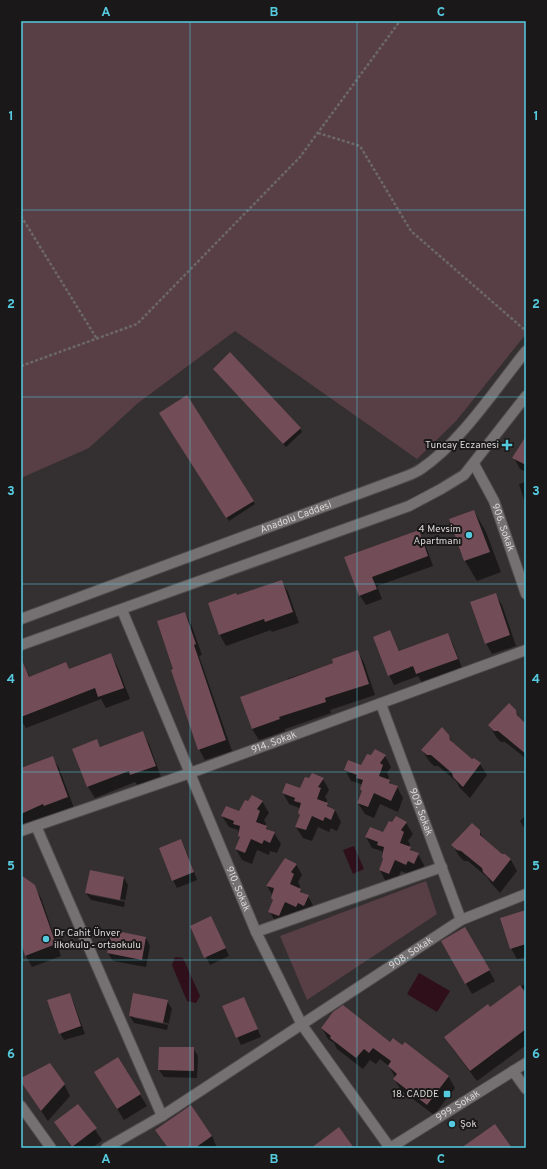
<svg xmlns="http://www.w3.org/2000/svg" width="547" height="1169" font-family="Overpass,sans-serif">
  <rect width="100%" height="100%" fill="#342f30"/>
  <path fill="#583e45" d="M21,21H526V334L456,421L417,459L235,331L138,403L89,448L21,478Z
    M426,881L437,914L307,1000L280,936Z"/>
  <path fill="#2f101a" d="M354,846L364,869L353,874L343,850Z
    M175,957L183,958L200,996L196,1003L187,1001L172,965Z
    M419,973L450,991L437,1012L407,994Z"/>
  <path fill="#0007" fill-rule="evenodd" d="M216,372L300,428L302,432L286,447Z
    M187,397L255,504L229,521L161,413Z
    M526,437V472L520,469L514,458Z
    M526,482V506L519,484Z
    M474,511L486,532L501,572L477,581L465,561Z
    M418,532L424,541L433,566L377,586L382,599L366,605L360,596L346,557Z
    M281,581L288,592L299,623L272,632L271,630L226,646L220,635L209,603L237,596Z
    M495,594L502,605L516,646L492,654L486,643Z
    M185,613L191,624L202,655L199,656L232,751L205,760L199,749L175,670Z
    M390,631L400,652L448,634L453,644L462,668L422,683L418,676L394,685L389,675Z
    M358,651L364,663L375,695L330,710L331,713L285,729V731L259,740L252,729L288,681L287,679L334,663Z
    M111,655L117,666L130,699L106,708L101,699L26,728L21,720V668L24,667L30,677L69,670Z
    M516,711L521,721L526,725V761L524,757L505,742H501L496,737L490,726Z
    M143,733L149,744L161,777L138,786L135,782L95,798L88,787L73,750L97,740L101,748Z
    M448,735L454,745L471,760L474,759L480,764L487,775L470,798L460,788L456,781L438,766H434L429,761L422,750Z
    M385,756L391,767L387,773L389,777L388,780L392,785L397,787L403,798L398,812L380,804L374,818L365,814L358,803L363,792L362,787L361,784L351,781L345,770L362,766Z
    M52,757L59,768L74,808L52,817L50,815L21,827V771Z
    M323,779L329,790L325,797L327,800L326,803L330,808L335,810L341,822L337,831L331,828L329,832L318,827L312,841L303,838L296,827L301,815L300,810L299,808L289,804L283,793L300,790Z
    M262,801L269,813L264,820L266,823L265,826L269,831L274,833L281,844L277,853L270,851L269,855L257,850L252,864L242,860L236,849L240,838L239,835V833L238,830L229,827L222,816L239,812Z
    M526,815V831L520,821Z
    M406,823L413,834L408,841L410,844L409,847L413,852L418,854L424,865L421,875L413,876L401,871L395,885L386,882L380,870L384,859L383,854L382,851L372,848L366,837L383,833Z
    M479,831L485,841L502,855L511,860L517,871L500,893L491,883L487,877L468,861H464L459,856L453,845Z
    M181,840L185,848L197,880L177,888L173,880Z
    M296,864L302,875L298,882L300,886L299,889L303,894L308,896L314,907L302,918L291,913L285,927L276,923L270,912L274,901L273,896L267,886Z
    M91,871L124,878L128,885L124,907L91,900L86,893ZM90,893L125,900V902L90,895Z
    M21,879L34,886L41,898L61,956L32,967L26,956L21,939Z
    M526,911V957L517,959L511,948Z
    M215,925L229,956L210,965L191,926Z
    M465,929L495,981L472,994L442,942Z
    M146,938L150,946L146,967L113,961L108,953Z
    M526,983V1045L477,1081L452,1048L445,1037L490,1009Z
    M69,994L73,1001L85,1034L64,1040L60,1033Z
    M244,998L261,1037L241,1045L224,1006Z
    M167,1001L172,1009L167,1030L134,1023L130,1016ZM134,1016L168,1023V1025L134,1018Z
    M322,1028L390,1043L448,1076L455,1088L434,1115L401,1090L394,1079L395,1077L389,1066L380,1059L376,1064L370,1060L363,1069L337,1049L334,1043L328,1039Z
    M193,1048L198,1056L197,1078L164,1077L159,1070Z
    M118,1059L147,1106L124,1120L102,1084Z
    M21,1079L64,1084L70,1096L48,1121L27,1090Z
    M78,1105L102,1140L92,1148H72L55,1122Z
    M190,1106L212,1136L217,1148H168L163,1141L156,1130Z"/>
  <path fill="#724c56" d="M230,352L301,428L283,444L213,369Z
    M187,395L254,501L226,518L159,413Z
    M526,436V465L512,458Z
    M474,510L490,552L464,561L449,519Z
    M419,530L428,556L372,577L377,589L359,596L344,557Z
    M282,580L293,612L265,622L264,619L219,635L208,603L236,593L237,595Z
    M496,593L510,635L485,644L470,602Z
    M185,612L196,644L194,645L226,740L198,750L171,670L173,669L157,621Z
    M390,630L399,651L448,633L458,659L416,674L413,666L388,676L373,637Z
    M358,650L369,684L325,698L326,702L279,717L280,719L252,729L240,697L333,663L332,659Z
    M111,653L124,688L98,697L95,688L21,717V658L29,677L66,662L69,669Z
    M509,703L516,710L517,715L526,724V754L498,731H494L488,725Z
    M442,727L449,735L450,740L472,759L474,758L481,763L463,787L453,777L452,773L431,755H427L421,750Z
    M143,731L156,766L130,775L129,771L87,787L72,749L97,739L100,747Z
    M375,749L386,755L380,763L383,765L379,776L390,780L389,783L398,786L391,801L374,793L368,807L357,803L362,791L360,789L363,780L356,778L357,775L344,770L348,760L361,765L367,754L371,755Z
    M53,756L68,797L44,806L43,804L21,814V768Z
    M312,773L324,778L318,787L321,788L317,799L328,803L327,806L335,810L331,820L325,817L323,821L312,816L306,830L295,827L300,815L298,813L301,803L294,801L295,798L282,793L286,783L300,788L305,777L309,778Z
    M252,795L263,801L257,809L260,811L256,822L267,826L266,829L275,832L270,843L264,840L262,844L251,839L245,853L235,849L240,837L238,836L240,826L233,824L234,821L221,816L226,806L239,811L245,800L248,801Z
    M396,816L407,822L401,830L404,832L400,843L411,847L410,850L419,853L414,864L408,861L406,865L395,860L389,874L379,870L383,859L382,857L384,847L377,845L378,842L365,837L370,827L383,832L389,821L392,822Z
    M472,823L480,830V835L502,854H505L511,859L493,882L483,872L482,868L461,851L457,850L451,845Z
    M181,839L194,872L172,881L159,848Z
    M285,858L297,864L291,872L294,874L290,884L301,889L300,892L309,895L304,906L298,903L296,907L285,902L279,916L268,912L273,900L271,898L274,888L266,886Z
    M90,870L124,877L120,900L85,893Z
    M21,875L35,885L56,944L25,956L21,942Z
    M526,910V944L510,949L500,918Z
    M211,916L226,948L204,958L190,926Z
    M465,927L490,970L465,984L441,941Z
    M112,930L146,937L142,960L107,953Z
    M520,985L526,993V1029L470,1071L444,1037L488,1004L490,1007Z
    M70,993L81,1026L59,1034L47,1000Z
    M133,993L168,1000L163,1023L129,1016Z
    M244,997L258,1029L236,1038L222,1006Z
    M343,1005L390,1042L393,1038L402,1045L405,1042L449,1076L427,1105L393,1079L397,1074L388,1066L391,1061L373,1048L369,1053L364,1049L356,1058L330,1038L331,1036L321,1028L333,1012Z
    M159,1047H194V1071L158,1070Z
    M118,1057L141,1094L117,1109L94,1072Z
    M50,1063L65,1084L41,1111L21,1082V1078Z
    M78,1104L97,1128L72,1147L54,1122Z
    M191,1105L212,1136L195,1148H168L155,1130Z
    M495,1124L512,1148H461Z
    M339,1127L354,1148H311Z"/>
  <g fill="none" stroke-linecap="round" stroke-linejoin="round">
    <g stroke="#504c4d" stroke-width="12">
      <g id="minor">
        <path id="s1" d="M474,464L494,501L526,594"/>
        <path id="s2" d="M122,610L256,932L302,1025L390,1148"/>
        <path id="s3" d="M381,704L461,920"/>
        <path d="M36,826L162,1116"/>
        <path id="s4" d="M21,831L190,773L526,650"/>
        <path d="M256,932L442,867"/>
        <path d="M513,1071L526,1089"/>
        <path d="M21,1106L51,1148"/>
        <path id="s5" d="M106,1148L162,1116L461,920L526,894"/>
        <path id="s6" d="M390,1148L526,1063"/>
      </g>
    </g>
    <g stroke="#504c4d" stroke-width="12">
      <g id="secondary">
        <path id="s7" d="M21,619L396,480C404,477 414,474 421,469C461,442 496,388 526,351"/>
        <path d="M21,645L409,506L441,489L464,475L526,396"/>
      </g>
    </g>
    <path stroke="#6c6868" stroke-width="2.5" stroke-dasharray="3 2" stroke-linecap="butt" d="M318,133L360,146L411,231L526,331
      M21,216L97,339
      M21,366L137,324L300,157L400,21"/>
    <use href="#minor" stroke="#757071" stroke-width="10"/>
    <use href="#secondary" stroke="#757071" stroke-width="10"/>
  </g>
  <path fill="none" stroke="#55cadf" stroke-width="1" stroke-opacity="0.55" d="M190,21V1148M357,21V1148M21,210H526M21,397H526M21,584H526M21,772H526M21,960H526"/>
  <g fill="#55cadf" stroke="#1a1818" stroke-width="1.5">
    <path d="M505 439h4v4h4v4h-4v4h-4v-4h-4v-4h4z"/>
    <circle cx="469" cy="535" r="4"/>
    <circle cx="46" cy="939" r="4"/>
    <rect x="443" y="1090" width="8" height="8" rx="2"/>
    <circle cx="452" cy="1124" r="4"/>
  </g>
  <g text-anchor="middle" dominant-baseline="central" stroke-width="4" stroke-linejoin="round" paint-order="stroke">
    <g font-size="10" fill="#d9d6d6" stroke="#1a1818" text-anchor="end">
      <text x="499" y="445">Tuncay Eczanesi</text>
      <text x="461" y="529">4 Mevsim<tspan x="461" dy="12">Apartmanı</tspan></text>
      <text x="54" y="933" text-anchor="start">Dr Cahit Ünver<tspan x="54" dy="12">ilkokulu - ortaokulu</tspan></text>
      <text x="439" y="1094">18. CADDE</text>
      <text x="460" y="1124" text-anchor="start">Şok</text>
    </g>
    <g font-size="10" fill="#d9d6d6" stroke="#1a1818">
      <text stroke="none"><textPath href="#s7" startOffset="293">Anadolu Caddesi</textPath></text>
      <text stroke="none"><textPath href="#s1" startOffset="70">906. Sokak</textPath></text>
      <text stroke="none"><textPath href="#s4" startOffset="268">914. Sokak</textPath></text>
      <text stroke="none"><textPath href="#s3" startOffset="115">909. Sokak</textPath></text>
      <text stroke="none"><textPath href="#s2" startOffset="302">910. Sokak</textPath></text>
      <text stroke="none"><textPath href="#s5" startOffset="362">908. Sokak</textPath></text>
      <text stroke="none"><textPath href="#s6" startOffset="80">999. Sokak</textPath></text>
    </g>
  </g>
  <rect width="547" height="1169" fill="none" stroke="#1a1818" stroke-width="44"/>
  <rect x="22" y="22" width="503" height="1125" fill="none" stroke="#55cadf" stroke-width="1.5"/>
  <g font-size="13" text-anchor="middle" font-weight="bold" fill="#55cadf">
    <text x="106" y="16">A</text>
    <text x="274" y="16">B</text>
    <text x="441" y="16">C</text>
    <text x="11" y="120">1</text>
    <text x="536" y="120">1</text>
    <text x="11" y="308">2</text>
    <text x="536" y="308">2</text>
    <text x="11" y="495">3</text>
    <text x="536" y="495">3</text>
    <text x="11" y="683">4</text>
    <text x="536" y="683">4</text>
    <text x="11" y="870">5</text>
    <text x="536" y="870">5</text>
    <text x="11" y="1058">6</text>
    <text x="536" y="1058">6</text>
    <text x="106" y="1163">A</text>
    <text x="274" y="1163">B</text>
    <text x="441" y="1163">C</text>
  </g>
</svg>
